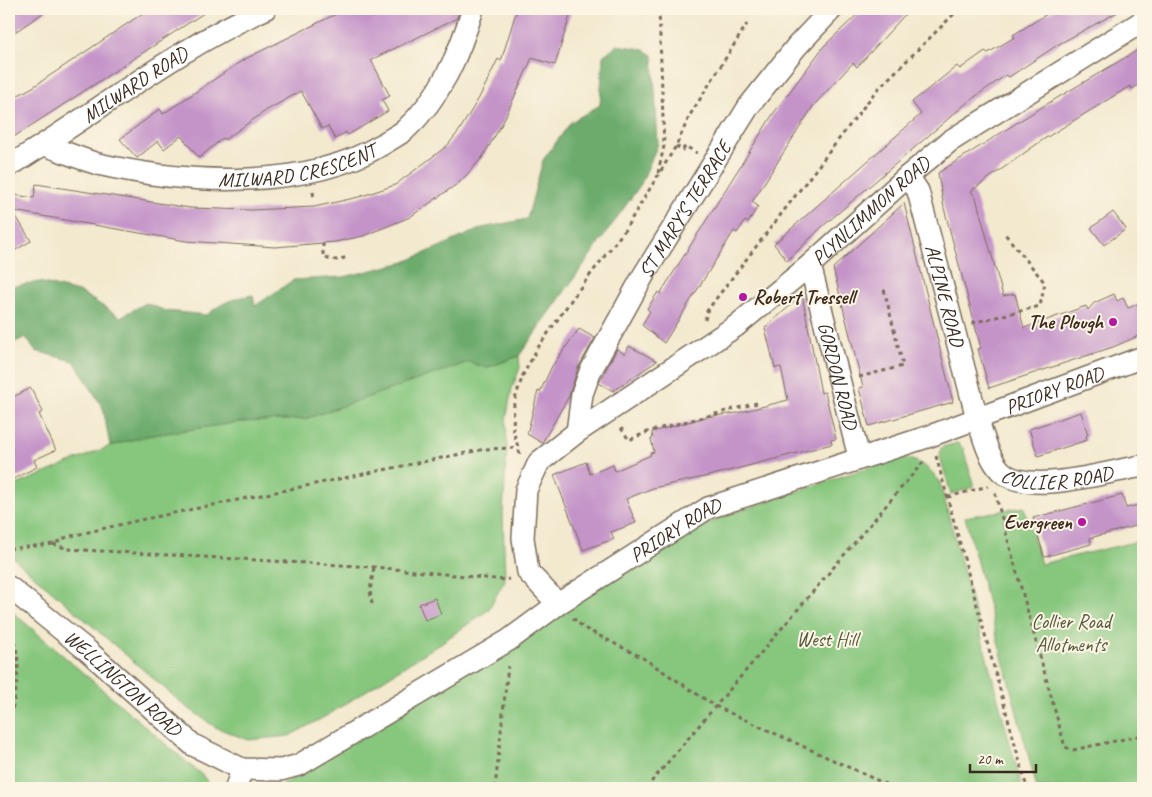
<svg xmlns="http://www.w3.org/2000/svg" width="1152" height="797" font-family="Caveat,sans-serif">
  <rect width="100%" height="100%" fill="#fcf5e5"/>
  <filter id="ink" filterUnits="userSpaceOnUse"><feTurbulence type="fractalNoise" baseFrequency=".02" numOctaves="2"/><feDisplacementMap in="SourceGraphic" scale="10" xChannelSelector="R" yChannelSelector="G"/><feConvolveMatrix kernelMatrix="1 2 1 2 8 2 1 2 1" color-interpolation-filters="sRGB"/></filter>
  <filter id="wash" filterUnits="userSpaceOnUse"><feTurbulence type="fractalNoise" baseFrequency=".0096" numOctaves="4" result="noise"/><feDisplacementMap in="SourceGraphic" scale="20" xChannelSelector="R" yChannelSelector="G"/><feGaussianBlur stdDeviation="1.12" result="paint"/><feColorMatrix in="noise" values="0 0 0 0 0 0 0 0 0 0 0 0 0 0 0 0 0 1.4 0 .05"/><feComposite in="paint" operator="in"/></filter>
  <g filter="url(#wash)">
    <rect width="100%" height="100%" fill="#f3e9cf"/>
    <path fill="#86c67d" stroke="#60784e" d="M519,356L520,368L512,388L506,421L507,449L503,513L505,580L488,610L441,643L328,715L289,736L248,740L215,727L184,705L11,556L9,552V488L110,446L146,436L240,422L305,419L469,361L486,368Z
      M958,443L963,448L974,487L951,494L939,453L942,447Z
      M899,457C917,459 932,468 940,483L1022,788H279L305,770L685,534L730,514Z
      M1024,507L1041,564L1143,540V788H1037L965,517Z
      M9,609L204,777L211,788H9V687L14,670L9,639Z"/>
    <path fill="#6cab6c" stroke="#546a45" d="M617,45L643,49L653,55L658,144L641,184L519,356L486,368L469,362L305,419L240,422L146,436L110,446L103,408L74,361L35,351L26,337L9,345V287L39,282L82,293L120,317L146,303L166,311L207,315C222,302 234,298 253,295L255,306L293,280L344,277L405,262L482,228L527,219L543,160L571,122L600,105L603,56Z"/>
    <g id="blocks">
      <path fill="#c494c9" d="M9,9H49L9,36Z
        M149,9H210L9,140V100L33,87Z
        M346,9H460L457,18L371,60L390,96L382,100L388,111L348,135L346,132L335,139L328,126L322,129L301,91L267,110L224,140L223,138L199,158L181,136L164,149L158,141L137,158L120,139L160,109L163,114L243,60Z
        M517,9H572L555,65L532,58L503,122L482,158L460,182L410,217L363,236L335,242L275,247L186,241L13,211L31,241L9,254V194L34,198L36,184L190,208L251,210L314,207L359,197L395,185L447,146L459,131L479,98L498,59L501,61Z
        M863,9H910L857,67L853,63L814,105L752,202L758,206L748,223L745,221L737,233L734,231L664,343L642,325L650,311L647,309L658,292L660,294L773,114L824,46Z
        M1055,9H1123L1059,44L1009,77L1006,75L969,101L823,226L787,261L774,244L921,114L912,102L957,66L960,69L985,51L988,53L1015,37L1013,35Z
        M1143,47V82L1132,89L1130,86L1044,139L971,191L976,198L1003,296L1015,294L1024,328L1086,306L1088,310L1094,303L1114,294L1117,301L1123,298L1128,308L1143,302V334L1113,347L989,388L978,349L981,348L944,208L938,173L1037,110Z
        M904,203L953,402L869,426L859,388L863,387L833,268Z
        M1113,212L1126,229L1104,245L1091,228Z
        M802,295L821,393L825,392L836,439L831,440L832,444L713,475L653,488L626,499L636,523L611,532L614,539L583,550L554,475L586,462L590,474L613,465L615,471L651,455L650,453L654,452L651,439L653,438L652,432L706,417L737,413L788,400L781,367L775,368L765,328Z
        M579,329L595,338L578,368L569,396L542,443L527,434L538,391L540,392L552,366Z
        M629,346L657,361L613,391L599,383L617,349L625,354Z
        M31,388L43,412L39,414L56,450L34,460L37,467L9,481V399Z
        M1081,412L1088,435L1086,436L1087,440L1038,456L1029,429Z
        M1122,495L1126,508L1143,504V524L1090,538L1091,544L1044,557L1033,518Z
        M435,598L441,614L425,620L419,604Z"/>
    </g>
  </g>
  <g filter="url(#ink)">
    <use href="#blocks" fill-opacity="0" stroke="#7b6d5c" stroke-width="1"/>
    <g fill="none" stroke-linecap="round" stroke-linejoin="round">
      <g stroke="#7b6d5c" stroke-width="24">
        <g id="minor">
          <path id="s1" d="M45,145C62,151 80,159 98,164C185,184 305,191 383,144C390,139 399,135 405,130C441,97 459,54 473,9"/>
          <path id="s2" d="M9,166C94,115 174,50 265,9"/>
          <path id="s3" d="M908,176L918,191L977,418C983,434 988,458 1001,471C1028,497 1108,471 1143,466"/>
          <path id="s4" d="M810,265L859,457"/>
          <path id="s5" d="M577,432L582,394L590,372L643,276L749,106L797,46L832,9"/>
          <path id="s6" d="M9,587L88,651L193,745L242,769L281,770L299,765L509,640L558,604L708,508L930,436L1143,357"/>
          <path id="s7" d="M558,604L528,572L523,538L526,490L539,462L577,432L736,326L810,265L908,176L950,141L1143,21"/>
          <path d="M236,788L242,769"/>
        </g>
      </g>
      <path stroke="#7b6d5c" stroke-width="3" stroke-dasharray="4 4" stroke-linecap="butt" d="M676,146L683,150L685,146L697,153
        M658,173L664,146L659,9
        M313,192L314,199
        M323,243V255L328,259L337,260L348,257
        M705,320L707,311L715,300L876,91L959,9
        M972,323L1040,306L1045,283L1005,234
        M859,377L903,366L884,289
        M621,428L629,440L650,431L757,403
        M520,454L513,430L514,402L523,375L537,349L574,296L624,231L676,146L690,115L747,24
        M936,456L1027,788
        M995,493L1065,747L1073,750L1143,735
        M948,497L988,486
        M53,544L68,549L374,567L505,580L509,579
        M9,549L53,544L67,537L140,520L485,449L517,448
        M372,604L370,591L374,567
        M573,618L584,628L643,658L715,706L894,788
        M9,635C27,654 13,702 9,725
        M495,788L508,666
        M646,788L924,461"/>
      <use href="#minor" stroke="#fff" stroke-width="21"/>
    </g>
  </g>
  <g fill="#b5179e" stroke="#fcf5e5" stroke-width="2">
    <circle cx="743" cy="297" r="5"/>
    <circle cx="1113" cy="322" r="5"/>
    <circle cx="1082" cy="522" r="5"/>
  </g>
  <g text-anchor="middle" dominant-baseline="central" stroke-width="4" stroke-linejoin="round" paint-order="stroke">
    <g font-size="20" fill="#3b2a1e" stroke="#fcf5e5">
      <text stroke="none"><textPath href="#s2" startOffset="150">MILWARD ROAD</textPath></text>
      <text stroke="none"><textPath href="#s1" startOffset="258">MILWARD CRESCENT</textPath></text>
      <text stroke="none"><textPath href="#s5" startOffset="250">ST MARY'S TERRACE</textPath></text>
      <text stroke="none"><textPath href="#s7" startOffset="574">PLYNLIMMON ROAD</textPath></text>
      <text stroke="none"><textPath href="#s3" startOffset="126">ALPINE ROAD</textPath></text>
      <text stroke="none"><textPath href="#s4" startOffset="114">GORDON ROAD</textPath></text>
      <text stroke="none"><textPath href="#s6" startOffset="1204">PRIORY ROAD</textPath></text>
      <text stroke="none"><textPath href="#s3" startOffset="370">COLLIER ROAD</textPath></text>
      <text stroke="none"><textPath href="#s6" startOffset="799">PRIORY ROAD</textPath></text>
      <text stroke="none"><textPath href="#s6" startOffset="149">WELLINGTON ROAD</textPath></text>
    </g>
    <g font-size="20" font-weight="bold" fill="#3b2a1e" stroke="#fcf5e5" text-anchor="end">
      <text x="753" y="297" text-anchor="start">Robert Tressell</text>
      <text x="1103" y="322">The Plough</text>
      <text x="1072" y="522">Evergreen</text>
    </g>
    <g font-size="20" fill="#52593a" stroke="#fcf5e5">
      <text x="1071" y="621">Collier Road<tspan x="1071" dy="23">Allotments</tspan></text>
      <text x="827" y="639">West Hill</text>
    </g>
  </g>
  <rect width="1152" height="797" fill="none" stroke="#fcf5e5" stroke-width="30"/>
  <path d="M970 764v8h66v-8" fill="none" stroke="#3b2a1e" stroke-width="2.5"/>
  <text x="977" y="764" font-size="15" fill="#3b2a1e" stroke="#fcf5e5" stroke-width="4" paint-order="stroke">20 m</text>
</svg>
